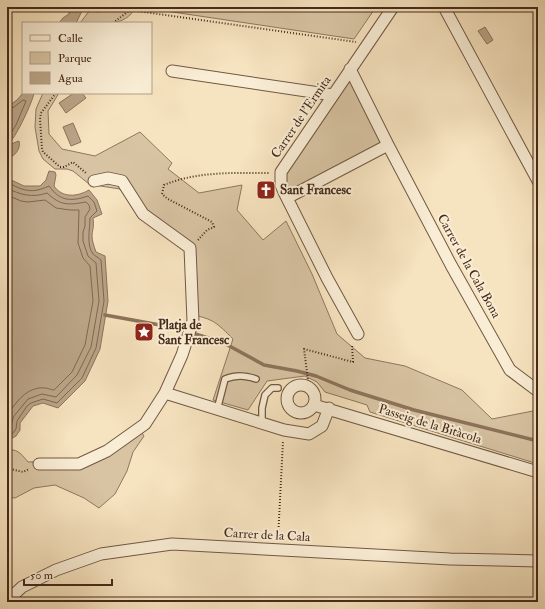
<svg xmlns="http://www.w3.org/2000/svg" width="545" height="609" font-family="'IM FELL Double Pica',serif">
  <rect width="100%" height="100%" fill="#f6e3bf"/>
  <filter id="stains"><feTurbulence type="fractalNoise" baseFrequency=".005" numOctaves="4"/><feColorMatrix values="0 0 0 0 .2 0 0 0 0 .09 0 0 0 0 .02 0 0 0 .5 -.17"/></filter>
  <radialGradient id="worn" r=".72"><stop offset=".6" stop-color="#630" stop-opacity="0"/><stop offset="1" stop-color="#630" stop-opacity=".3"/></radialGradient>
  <path fill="#d8c4a3" stroke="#8f775e" d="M103,7H135C127,28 99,23 80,23L90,10L98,12Z
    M139,7H376L354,39Z
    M350,69L388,145L287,198L281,172Z
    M43,93H59L48,111L49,134L62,149L95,156L140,132L172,163L168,169L199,193L242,185L237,210L263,240L286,221L312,274L337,334L365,358L405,366L462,390L492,419L538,410V464L370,412L367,405L325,392L317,382L305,376L267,381L248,410L213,400L233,339C218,324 213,318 191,315L185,248L139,218L120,189L94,185L89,184L73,171L67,169H55L43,159L39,151L35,127L36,109Z
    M137,426L144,436L133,452L127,471L115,494L99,508L84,498L55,485L34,488L15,498L7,497V452L10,450C18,449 23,456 28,462L80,460L105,448Z"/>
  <path fill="#baa487" stroke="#8c735b" d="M69,7H84L76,23H59L63,18L69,14Z
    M485,27L493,40L487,44L478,31Z
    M23,93H34C32,103 17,135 10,142L11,144L19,141C21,149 15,156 7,159V107L17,100Z
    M74,93H82L86,98L66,113L59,103Z
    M73,123L81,142L71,146L63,127Z
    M49,171L55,172L56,175L54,186C62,198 77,197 89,190L97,200L102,214L93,218C94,226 93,228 92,235C92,241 94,246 96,252L105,256L108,301L100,349L85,381L58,408L43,403L33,406L20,423V430L16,436L7,441V178L24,186H40L46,180Z"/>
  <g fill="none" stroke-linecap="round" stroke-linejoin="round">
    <path stroke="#806750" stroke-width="1" d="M7,109L14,107L23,100L26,101L16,125L7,139
      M7,182C23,191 32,194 49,186C60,201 70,202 88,196L94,202L97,211L90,218C90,228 86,245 93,254C95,256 99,258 101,260L104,301L96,348L82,378L57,403L43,399L31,403L27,406L17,421L16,429L13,433L7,436
      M7,188C20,195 33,198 47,193C61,206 68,205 86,202L89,205L90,209L85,217V226L83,232V241L88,256L96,263L99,301L91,347L77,375L56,397L42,394L28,399L14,416L12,421L11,427L7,431
      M7,195L21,201L28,202L45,200L56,208L70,210H79L78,243L83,258L90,266L93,301L85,345L72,372L54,390C51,390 48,388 45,388C27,386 15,403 7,416"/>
    <path stroke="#8c735b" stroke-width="3.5" d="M105,315L182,329
      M195,334L222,342L264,365L297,371L316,376L350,390L414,410L538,441"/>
    <g stroke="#725843" stroke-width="8">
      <path id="lane" d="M217,410L225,379C236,375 244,375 256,379
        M262,423V408L265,395L272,388H278"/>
    </g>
    <g stroke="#725843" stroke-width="13">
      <path id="street" d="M444,7L538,181
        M350,69L388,145L451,265L510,370L538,391
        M172,71L333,95
        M287,198L388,145
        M358,334L327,278L284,192L281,185V172L393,7
        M287 399a14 14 0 1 1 28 0a14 14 0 1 1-28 0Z
        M165,393L284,430L309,434L322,426L329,408
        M314,405L538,472
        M39,464H79L107,451L145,424L165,393L182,355L193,321L190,248L143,214L122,181L108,178L94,181
        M7,601L22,587L56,570L101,554L172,544L450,559L538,561"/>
    </g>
    <path stroke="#462a1a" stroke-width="2" stroke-dasharray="1 2" stroke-linecap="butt" d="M113,23L130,10L356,42
      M56,93L41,113L40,119L42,149L43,152L60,167H64L73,162L86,173
      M198,240L207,230L214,227L212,222L168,199L162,194L164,185C198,171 234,173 270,173
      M309,388L304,349L353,362L352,344
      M7,468L23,472L29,469
      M278,539L283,441"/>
    <use href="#lane" stroke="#f9edd5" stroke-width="5.5"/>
    <use href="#street" stroke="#f9edd5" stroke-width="11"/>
  </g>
  <defs>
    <g id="church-square" transform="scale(1)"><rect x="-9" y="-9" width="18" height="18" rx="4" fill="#8f2418" stroke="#f9edd5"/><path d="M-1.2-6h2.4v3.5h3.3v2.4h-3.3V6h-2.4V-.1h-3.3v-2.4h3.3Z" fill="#fff"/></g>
    <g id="sight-square" transform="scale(1)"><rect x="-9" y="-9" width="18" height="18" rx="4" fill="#8f2418" stroke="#f9edd5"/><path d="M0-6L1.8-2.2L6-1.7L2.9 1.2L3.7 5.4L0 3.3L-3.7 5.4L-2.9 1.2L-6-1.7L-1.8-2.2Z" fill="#fff"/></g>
  </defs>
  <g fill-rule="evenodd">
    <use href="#church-square" x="266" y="190"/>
    <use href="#sight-square" x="144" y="332"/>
  </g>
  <g text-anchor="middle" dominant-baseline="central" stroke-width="4" stroke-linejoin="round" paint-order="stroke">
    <g font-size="13" fill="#462a1a" stroke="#f9edd5">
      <text transform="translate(301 117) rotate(-56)">Carrer de l'Ermita</text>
      <text transform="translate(469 266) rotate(61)">Carrer de la Cala Bona</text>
      <text transform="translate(430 424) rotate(17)">Passeig de la Bitàcola</text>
      <text transform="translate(267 535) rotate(3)">Carrer de la Cala</text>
    </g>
    <g font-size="13" font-weight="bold" fill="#462a1a" stroke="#f9edd5" text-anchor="start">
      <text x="280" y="190">Sant Francesc</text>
      <text x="158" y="325">Platja de<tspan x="158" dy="15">Sant Francesc</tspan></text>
    </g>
  </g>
  <rect width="545" height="609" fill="none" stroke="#f6e3bf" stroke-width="24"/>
  <rect x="8" y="8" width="529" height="593" fill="none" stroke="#462a1a" stroke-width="2"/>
  <rect x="12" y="12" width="521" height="585" fill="none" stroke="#462a1a"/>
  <rect x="22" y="22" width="130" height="72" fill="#f9edd5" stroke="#b19f8a"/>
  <rect x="30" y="35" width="20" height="6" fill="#f9edd5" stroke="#b19f8a"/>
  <text x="58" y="42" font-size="12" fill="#462a1a">Calle</text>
  <rect x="30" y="52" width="20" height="12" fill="#d8c4a3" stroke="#b19f8a"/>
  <text x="58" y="62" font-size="12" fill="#462a1a">Parque</text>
  <rect x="30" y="72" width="20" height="12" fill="#baa487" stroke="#b19f8a"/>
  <text x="58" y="82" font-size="12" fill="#462a1a">Agua</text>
  <path d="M24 579v6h88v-6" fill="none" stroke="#462a1a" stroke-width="2"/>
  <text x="30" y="579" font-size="12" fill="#462a1a" stroke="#f9edd5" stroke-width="3" paint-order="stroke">50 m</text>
  <rect width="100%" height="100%" filter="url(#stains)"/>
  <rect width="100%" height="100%" fill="url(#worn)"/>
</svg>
